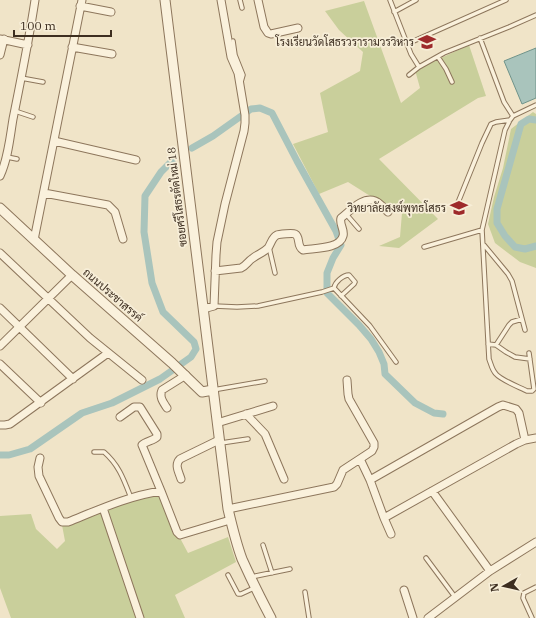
<svg xmlns="http://www.w3.org/2000/svg" width="536" height="618" font-family="'IBM Plex Serif',Sarabun,serif">
  <rect width="100%" height="100%" fill="#f0e4c8"/>
  <path fill="#c9cf9b" d="M364,1L401,103L420,88L415,70L469,45L486,96L478,98L379,159L438,219L399,248L379,246L400,237L402,213L367,194L348,182L319,194L293,144L328,132L320,93L360,71L363,52L339,30L325,11Z
    M533,112L536,114V268L520,262L495,243L488,224L494,197L503,168L511,129Z
    M154,494L160,495L173,525L188,553L228,537L236,562L175,595L185,618H141L107,515V509Z
    M102,512L138,618H11L0,588V516L31,514L36,529L57,549L65,541L62,525Z"/>
  <path fill="#a9c4bc" stroke="#6f938a" d="M536,48V98L522,104L504,61Z"/>
  <g fill="none" stroke-linecap="round" stroke-linejoin="round">
    <path stroke="#a9c4bc" stroke-width="7" d="M536,120L529,119L521,124L497,209V223L505,236L515,247L525,249L536,246
      M192,148L213,136L251,109L260,108L272,113L297,161L336,231L341,245L333,258L327,273V293L359,325L371,339L379,352L384,364L385,374L415,403L434,413L443,414
      M0,455H9L30,449L82,413L112,403L160,379L191,357L196,349L194,342L163,312L152,283L144,232L145,196L161,172L172,161"/>
    <g stroke="#8d765c" stroke-width="5.5">
      <path id="service" d="M240,0L242,8
        M390,0L411,54L419,67L444,53L509,27L536,15
        M394,12L416,0
        M480,38L504,102L513,116
        M233,41L235,55L243,75L241,82
        M407,44L506,0
        M438,57L446,69L452,82
        M409,75L419,67
        M21,78L43,82
        M15,111L33,117
        M7,157L17,159
        M457,205L482,143L491,124L496,122L510,120
        M346,214L359,229
        M484,245L508,274L512,281L525,330
        M269,247L275,273
        M424,247L482,230
        M334,288L370,326L396,362
        M214,306L237,307L258,306L322,292L334,288C335,282 343,275 349,275L355,282L354,284L341,296
        M488,344L496,345L506,352L515,357L530,359
        M496,345L509,325L512,322L522,319
        M529,353L534,389L532,391H527C519,387 501,380 496,374C492,370 491,364 489,359L482,230L505,130L510,120L513,116L536,105
        M213,390L265,381
        M221,443L248,439
        M94,452H104C119,465 124,480 131,498
        M263,545L272,573
        M426,558L455,597
        M228,575L238,594H241L254,588
        M251,577L290,569
        M305,592L309,618
        M532,618L523,598L524,593L536,587"/>
    </g>
    <g stroke="#8d765c" stroke-width="9">
      <path id="minor" d="M258,0L264,27L268,33L271,34L298,28
        M80,6L111,12
        M0,39L28,45
        M72,47L112,54
        M0,55L4,39
        M54,141L136,160
        M0,176C8,159 10,137 13,119C21,79 29,40 35,0
        M44,193L108,205L115,212L123,239
        M34,240L82,0
        M0,253L90,338L142,380
        M215,271L241,268C246,266 248,261 253,258C258,254 263,253 268,248C271,244 272,237 277,235C279,234 293,233 295,234C301,237 296,246 303,250C314,248 340,249 343,236C345,230 339,224 341,218C350,211 363,196 375,201C380,203 384,208 388,212
        M0,308L73,379
        M203,309L214,306L216,255L217,242L225,204L244,131L245,123V115L238,73L231,57L221,0
        M0,346L72,275
        M0,364L41,403
        M167,408C163,402 159,397 162,390L186,375
        M246,414L265,434L284,479
        M120,417L134,407H140L157,434V437C153,441 146,441 142,445L161,491
        M217,423L273,406
        M0,425H5L10,424L108,353
        M40,458L38,467L39,476L59,518L62,522H68C98,510 128,496 161,491L177,532L180,535L230,520
        M361,461L370,480L384,518L516,444L525,440L536,438
        M181,479C179,472 174,465 180,459L219,440
        M370,480L498,407L503,405L516,409L519,413L525,440
        M432,491L490,571L536,542
        M103,508L140,618
        M228,509L334,487L337,484L343,470L372,451L374,447V443L349,399L348,394L347,380
        M384,518L391,534
        M404,590L413,618
        M428,618L490,571"/>
    </g>
    <g stroke="#8d765c" stroke-width="11">
      <path id="tertiary" d="M165,0L228,509C232,526 236,543 242,559C251,579 261,599 271,618
        M0,208L72,275L172,363L202,392L213,390"/>
    </g>
    <use href="#service" stroke="#faf1dc" stroke-width="3.5"/>
    <use href="#minor" stroke="#faf1dc" stroke-width="7"/>
    <use href="#tertiary" stroke="#faf1dc" stroke-width="9"/>
  </g>
  <defs>
    <g id="school-bare" transform="scale(1.38)"><path d="M0-5L7-2L0 1L-7-2ZM-4 1L0 2.5L4 1V4Q0 6-4 4Z" fill="#9e2a2b" stroke="#f7eed8" stroke-width="2.5" paint-order="stroke"/></g>
    <g id="university-bare" transform="scale(1.38)"><path d="M0-5L7-2L0 1L-7-2ZM-4 1L0 2.5L4 1V4Q0 6-4 4Z" fill="#9e2a2b" stroke="#f7eed8" stroke-width="2.5" paint-order="stroke"/></g>
  </defs>
  <g fill-rule="evenodd">
    <use href="#school-bare" x="427" y="42"/>
    <use href="#university-bare" x="459" y="208"/>
  </g>
  <g text-anchor="middle" dominant-baseline="central" stroke-width="3.5" stroke-linejoin="round" paint-order="stroke">
    <g font-size="11" fill="#3d2e20" stroke="#f7eed8" text-anchor="end">
      <text x="414" y="42">โรงเรียนวัดโสธรวรารามวรวิหาร</text>
      <text x="446" y="208">วิทยาลัยสงฆ์พุทธโสธร</text>
    </g>
    <g font-size="11" fill="#3d2e20" stroke="#f7eed8">
      <text transform="translate(177 197) rotate(-97)">ซอยศรีโสธรตัดใหม่ 18</text>
      <text transform="translate(113 295) rotate(41)">ถนนประชาสรรค์</text>
    </g>
  </g>
  <g transform="translate(504 586) rotate(262)" stroke="#f7eed8" stroke-width="3" paint-order="stroke">
  <path d="M0-3L7 15L0 10L-7 15Z" fill="#3d2e20"/>
  <text y="-6" font-size="11" font-weight="bold" text-anchor="middle" fill="#3d2e20">N</text>
  </g>
  <path d="M14 30v6h97v-6" fill="none" stroke="#3d2e20" stroke-width="2"/>
  <text x="20" y="30" font-size="12" fill="#3d2e20" stroke="#f7eed8" stroke-width="3" paint-order="stroke">100 m</text>
</svg>
